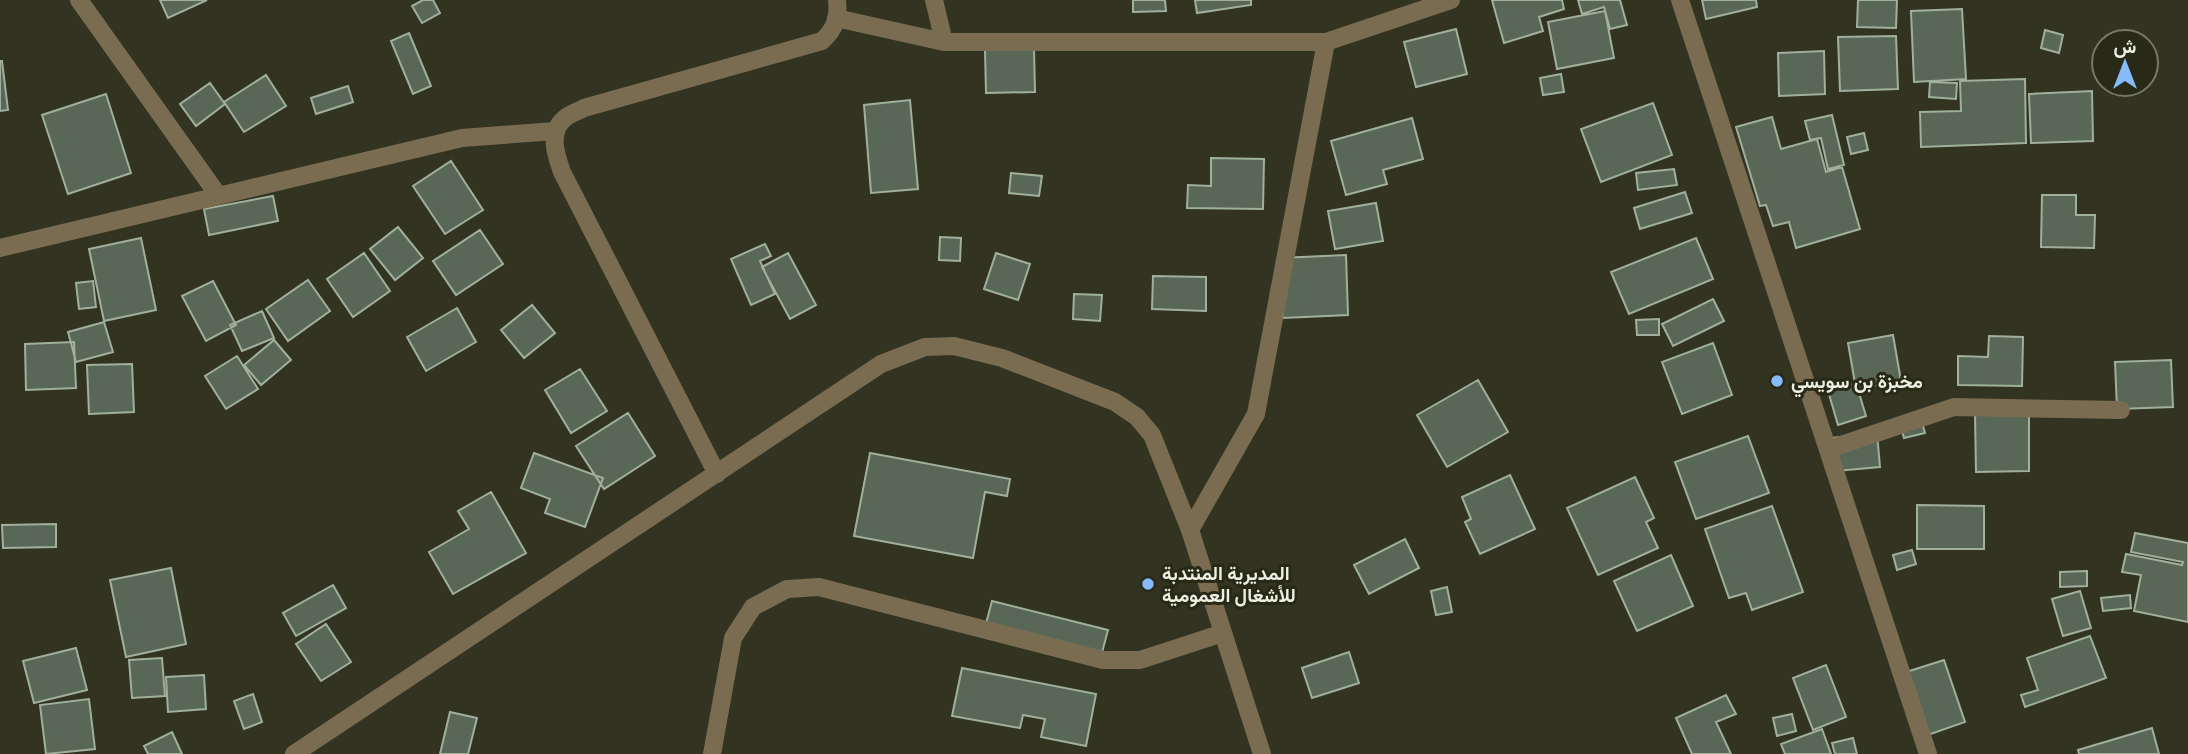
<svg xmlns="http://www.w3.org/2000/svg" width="2188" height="754" font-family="'Public Sans',Vazirmatn,sans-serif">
  <rect width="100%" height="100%" fill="#323320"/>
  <path fill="#596756" stroke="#a0b09d" stroke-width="2" d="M160,0H207L168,18Z
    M423,0H433L440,13L422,23L412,6Z
    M1133,0H1165L1166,11L1133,12Z
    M1195,0H1251V5L1197,13Z
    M1492,0H1562L1564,9L1539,17L1543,31L1504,43Z
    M1578,0H1620L1627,25L1610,29L1604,7L1582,14Z
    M1702,0H1756L1757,7L1706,19Z
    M1858,0H1897L1896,28L1857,27Z
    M1962,9L1966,79L1914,82L1911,11Z
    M1605,11L1614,58L1557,69L1548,22Z
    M1456,29L1467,74L1416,87L1404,42Z
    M2045,30L2063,35L2059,53L2041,48Z
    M409,33L431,86L413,94L391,41Z
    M1896,36L1898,89L1840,91L1838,37Z
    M1034,49L1035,92L986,93L985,50Z
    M1824,51L1825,94L1779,96L1778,53Z
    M0,61H2L8,110L0,111Z
    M1561,74L1564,92L1543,95L1540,78Z
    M266,75L286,106L244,132L224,102Z
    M2025,79L2026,143L1921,147L1920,112L1961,111L1960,81Z
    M1930,82L1957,83L1956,99L1929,97Z
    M210,83L225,104L196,126L180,104Z
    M348,86L353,102L316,114L311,98Z
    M2092,91L2093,141L2031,143L2029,94Z
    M106,94L131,173L68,194L42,115Z
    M910,100L918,189L871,193L864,105Z
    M1653,103L1672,155L1601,182L1581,129Z
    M1832,115L1844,165L1828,169L1821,138L1810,140L1805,121Z
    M1772,117L1781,149L1817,139L1826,172L1842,167L1860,229L1796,248L1789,222L1773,226L1766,205L1760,206L1736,127Z
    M1412,118L1423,159L1383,170L1387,184L1346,195L1331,141Z
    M1864,133L1868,150L1851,154L1847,137Z
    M1211,158L1264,159L1263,209L1187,208L1188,185L1211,186Z
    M451,161L483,210L445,234L413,186Z
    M1674,169L1677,185L1638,190L1636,173Z
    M1011,173L1042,176L1039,196L1009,193Z
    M1685,192L1692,213L1640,229L1634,208Z
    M2042,195H2076V215H2095L2094,248L2041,247Z
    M273,196L278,221L209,235L204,209Z
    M1376,203L1383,241L1335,249L1328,211Z
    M398,227L423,258L395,280L370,249Z
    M480,230L503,264L456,295L433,261Z
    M940,237L961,238L960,261L939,260Z
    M141,238L156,310L104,321L89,249Z
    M1696,238L1713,279L1629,314L1611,272Z
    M765,244L771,256L760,261L775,294L751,305L731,259Z
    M364,253L390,291L353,317L327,279Z
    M788,253L816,305L790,319L762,267Z
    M996,253L1030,264L1018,300L984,289Z
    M1346,255L1348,315L1283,318L1280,258Z
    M1153,276L1206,277V311L1152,309Z
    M308,280L330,311L288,341L266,309Z
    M93,281L96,307L79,309L76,283Z
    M213,281L236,325L206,341L182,296Z
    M1074,294L1102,295L1100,321L1073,319Z
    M1713,299L1724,321L1673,346L1662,324Z
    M532,305L555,333L524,358L501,330Z
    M457,308L476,342L426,371L407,337Z
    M262,311L274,338L242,351L230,325Z
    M1659,319V335H1637L1636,320Z
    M104,322L113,352L76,362L68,332Z
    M1893,335L1901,381L1856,389L1848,343Z
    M1989,336L2023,337L2022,386L1958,385V356L1988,357Z
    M274,340L291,360L261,385L244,365Z
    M74,342L76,388L26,390L25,344Z
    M1713,343L1732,395L1682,414L1662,362Z
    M237,356L258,389L226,409L205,376Z
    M2171,360L2173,407L2117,409L2115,362Z
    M132,364L134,412L89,414L87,365Z
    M580,369L607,411L571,433L545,390Z
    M1478,380L1508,432L1447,467L1417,415Z
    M1856,383L1866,416L1838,425L1828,391Z
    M628,413L655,456L604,489L576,446Z
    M2029,413V471L1976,472L1975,414Z
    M1921,419L1925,433L1904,438L1900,424Z
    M1877,433L1880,467L1836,471L1832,438Z
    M1748,436L1769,493L1696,519L1675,462Z
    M534,453L603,478L585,527L545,513L550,499L521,488Z
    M870,453L1010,479L1007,496L985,492L973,558L854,536Z
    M1510,475L1535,529L1480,554L1465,522L1471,519L1462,497Z
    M1635,477L1654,518L1646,522L1658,548L1598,575L1567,508Z
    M491,492L526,553L453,594L429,552L469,529L458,511Z
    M1917,505L1984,506V549H1917Z
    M1772,506L1803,592L1752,610L1746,593L1729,598L1705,529Z
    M56,524V547L3,548L2,525Z
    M2135,533L2188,543V622L2134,611L2141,575L2122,572L2126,554L2182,565L2183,562L2131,552Z
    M1405,539L1419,568L1369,594L1354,565Z
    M1912,550L1916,564L1897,570L1893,555Z
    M1671,555L1693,606L1637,631L1614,581Z
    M171,568L186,644L126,657L110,580Z
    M2087,571V586L2060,587V572Z
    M333,585L346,608L296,636L283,613Z
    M1447,587L1452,612L1436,615L1431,591Z
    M2080,591L2091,628L2063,636L2052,599Z
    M2130,595L2131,608L2103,611L2101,598Z
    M992,601L1108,630L1100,660L984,631Z
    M326,624L351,662L321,681L296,644Z
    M2090,636L2106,678L2025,707L2021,695L2038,690L2027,658Z
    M76,648L87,690L34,703L23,661Z
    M1349,652L1359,683L1312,698L1302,668Z
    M162,658L165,696L132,698L129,660Z
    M1944,660L1965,722L1922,737L1900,674Z
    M1826,665L1846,717L1813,730L1793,678Z
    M962,668L1096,694L1086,746L1041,737L1045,719L1023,715L1020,728L952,716Z
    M204,675L206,709L168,712L166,677Z
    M253,694L262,722L244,729L234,701Z
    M1726,695L1736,714L1716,722L1731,754H1692L1676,718Z
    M89,699L95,749L46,754L40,705Z
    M450,712L477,718L468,754H440Z
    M1792,714L1796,731L1777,736L1773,718Z
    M2152,728L2159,754H2079L2078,750Z
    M1822,729L1831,754H1785L1781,744Z
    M172,732L182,754H148L144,746Z
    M1853,738L1857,754H1835L1832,743Z"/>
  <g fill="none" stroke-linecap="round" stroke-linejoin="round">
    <path stroke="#7a6c51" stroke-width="18" d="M79,0L218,195
      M934,0L944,42
      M1680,0L1928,754
      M836,18L944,42H1326L1451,0
      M0,248L462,138L555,131
      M1829,449L1954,407L2121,410
      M717,474L562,172C556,155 548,133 564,119C569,114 577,112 584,108L822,41C835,29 839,18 837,0
      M1190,530L1256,414L1326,42
      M294,754L881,364L925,347L954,346L1002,358L1115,402L1137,417L1152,435L1190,530L1262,754
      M712,754L733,638L753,607L787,589L819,587L1103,660H1140L1223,633"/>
  </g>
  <g fill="#86bbfb" stroke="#282917" stroke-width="2.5">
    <circle cx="1777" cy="381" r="7"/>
    <circle cx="1148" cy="584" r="7"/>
  </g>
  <g text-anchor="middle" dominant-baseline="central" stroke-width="6" stroke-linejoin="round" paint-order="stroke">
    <g font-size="19" font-weight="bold" fill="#eeefe3" stroke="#282917" text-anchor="start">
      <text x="1791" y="381">مخبزة بن سويسي</text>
      <text x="1162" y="573">المديرية المنتدبة<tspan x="1162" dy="22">للأشغال العمومية</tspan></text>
    </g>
  </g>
  <g transform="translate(2125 63)"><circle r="33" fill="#282917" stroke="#777869" stroke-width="2"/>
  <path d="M0-5L12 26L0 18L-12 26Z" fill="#86bbfb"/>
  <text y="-10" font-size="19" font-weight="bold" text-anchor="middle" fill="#eeefe3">ش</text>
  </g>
</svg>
